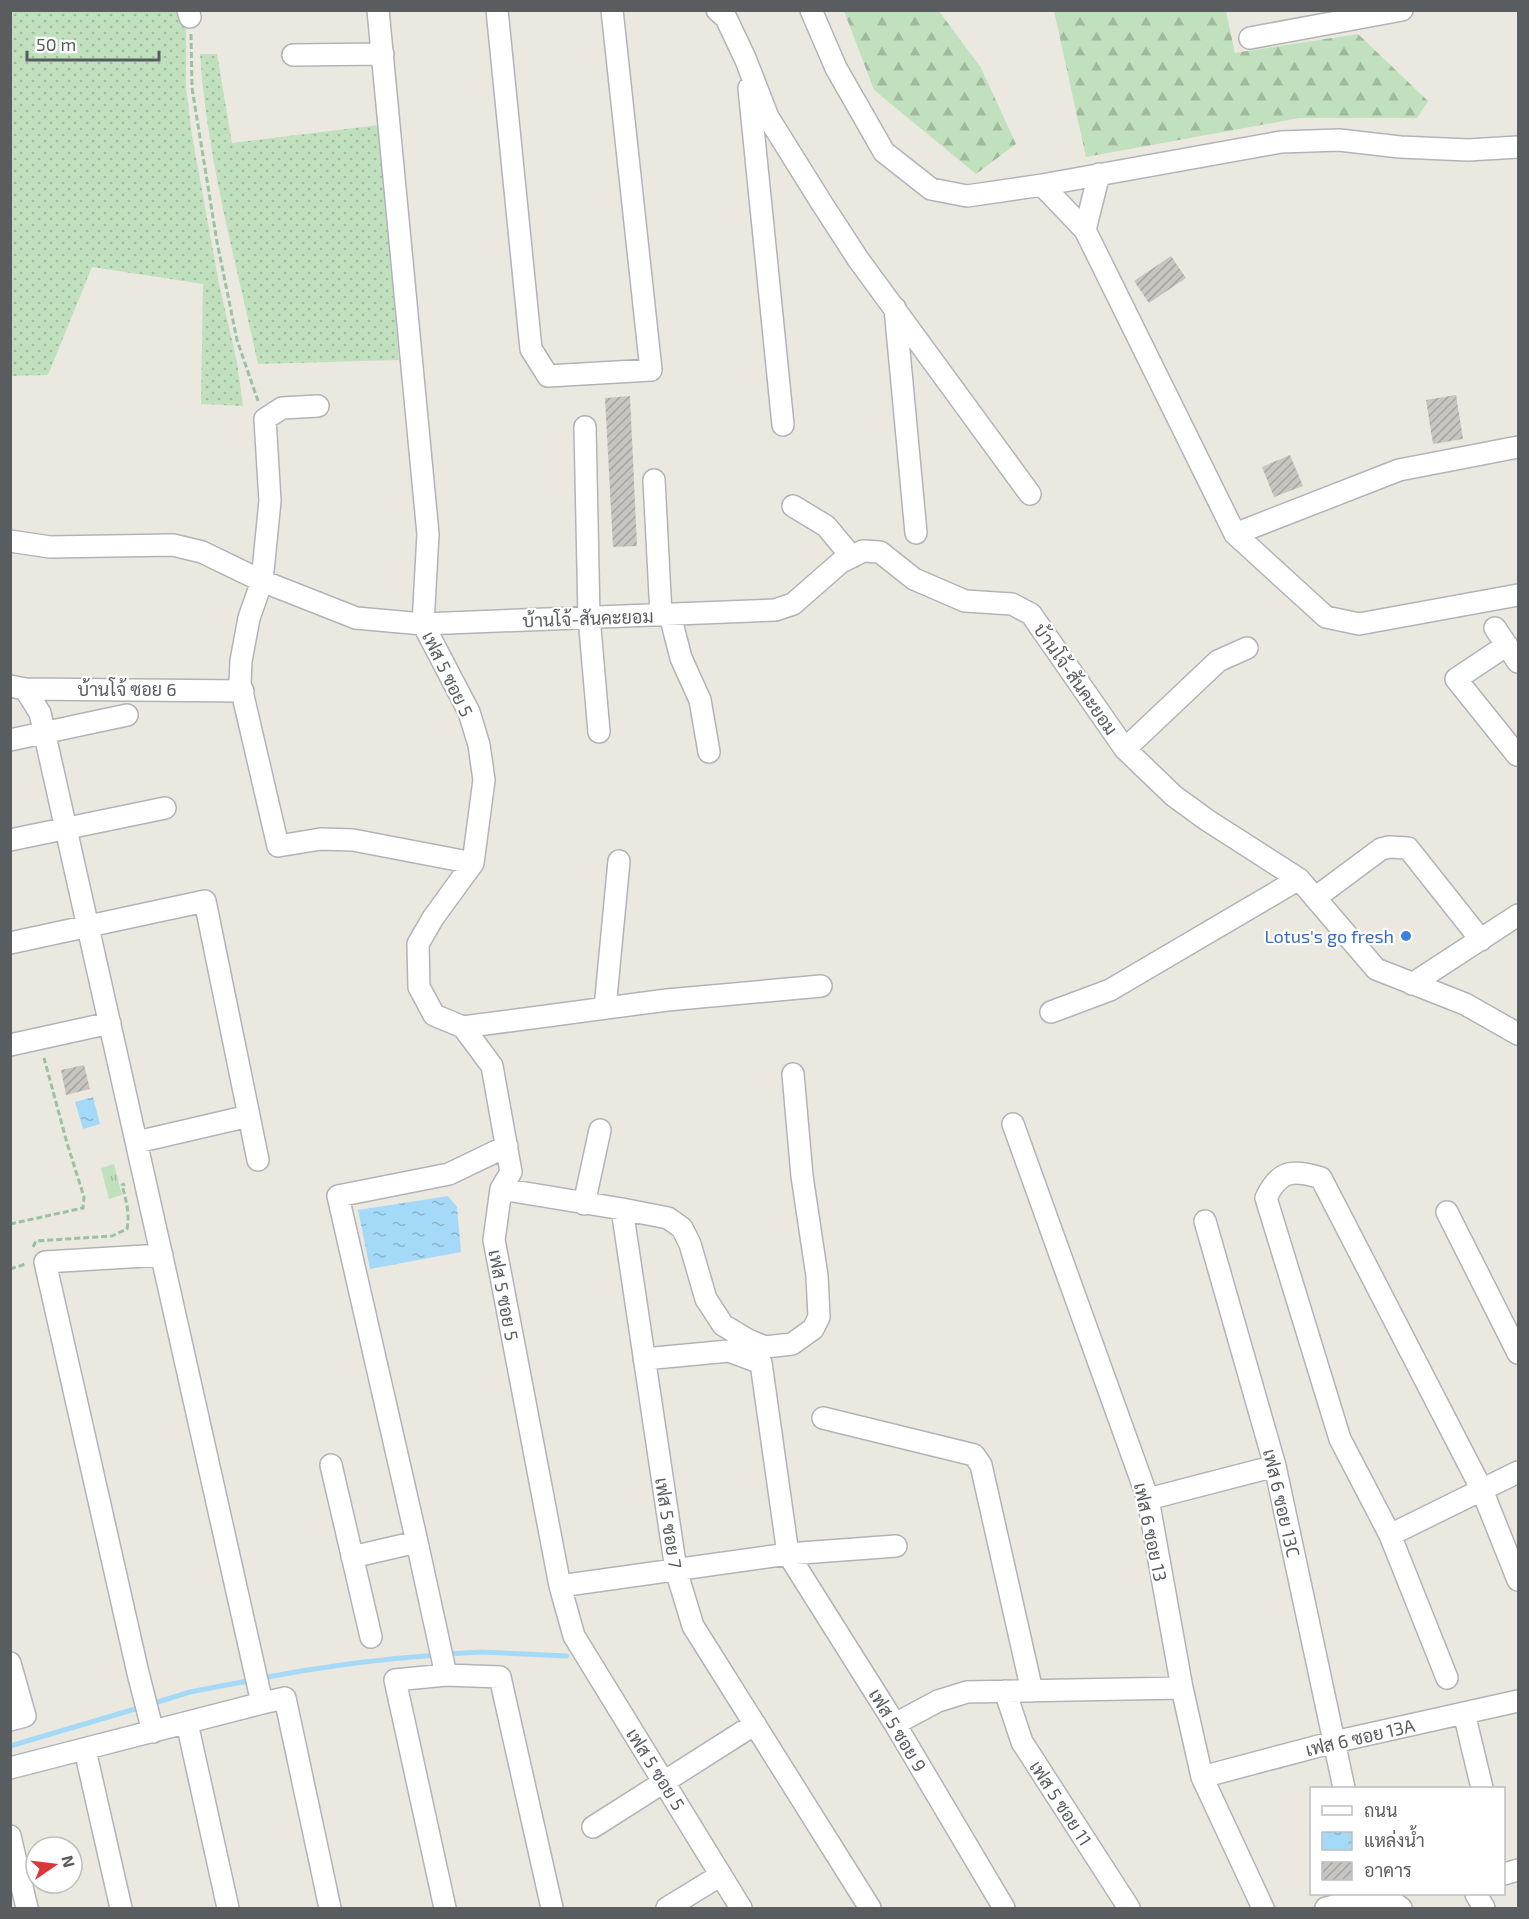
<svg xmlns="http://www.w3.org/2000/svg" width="1529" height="1919" font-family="'Exo 2',Sarabun,sans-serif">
  <defs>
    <pattern id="grass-dots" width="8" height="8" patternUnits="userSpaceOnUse" patternTransform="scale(1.5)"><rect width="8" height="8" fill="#c1e1be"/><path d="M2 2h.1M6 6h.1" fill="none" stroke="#a0ba9e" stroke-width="1.8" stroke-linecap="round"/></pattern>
    <pattern id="forest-firs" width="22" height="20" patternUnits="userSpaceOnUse" patternTransform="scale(1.5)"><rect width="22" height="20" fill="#c1e1be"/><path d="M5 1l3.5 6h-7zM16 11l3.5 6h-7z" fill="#a0ba9e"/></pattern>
    <pattern id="park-tufts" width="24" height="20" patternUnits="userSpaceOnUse" patternTransform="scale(1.5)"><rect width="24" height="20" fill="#c1e1be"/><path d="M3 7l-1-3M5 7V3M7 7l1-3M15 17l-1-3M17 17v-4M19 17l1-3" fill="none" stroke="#a0ba9e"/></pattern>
    <pattern id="water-ripples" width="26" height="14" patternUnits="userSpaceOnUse" patternTransform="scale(1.5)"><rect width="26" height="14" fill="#a4daf8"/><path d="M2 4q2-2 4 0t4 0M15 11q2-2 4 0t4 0" fill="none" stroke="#89b4cc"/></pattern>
    <pattern id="building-hatch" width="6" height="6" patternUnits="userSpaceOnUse" patternTransform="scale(1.5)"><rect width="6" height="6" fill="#c8c5c0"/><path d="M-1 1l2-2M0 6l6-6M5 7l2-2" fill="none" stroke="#a5a39f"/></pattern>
  </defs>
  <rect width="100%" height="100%" fill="#ebe8e0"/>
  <path fill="url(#grass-dots)" d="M10,11H179L186,19V87L192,135L219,284L237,362L243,406L201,404L203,284L92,267L48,375L11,376Z
    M200,54H217L232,143L379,125L399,360L258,364C236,262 207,159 200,54Z"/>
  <path fill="url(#forest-firs)" d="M844,11H939L981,68L1016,144L976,174L874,90Z
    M1054,11H1226L1235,53L1358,34L1428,101L1417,118H1300L1086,157Z"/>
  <path fill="url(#park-tufts)" d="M114,1164L122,1195L109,1199L101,1168Z"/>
  <path fill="url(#water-ripples)" d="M93,1097L100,1124L83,1129L75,1102Z
    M448,1196L457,1207L461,1252L370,1269L358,1210Z"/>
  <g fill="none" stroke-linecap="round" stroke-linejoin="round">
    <path stroke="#a4daf8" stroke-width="5" d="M446,1654L481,1652L567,1656
      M262,1678C320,1667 378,1659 437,1655
      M151,1704L190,1692L253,1680
      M10,1746L142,1707"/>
  </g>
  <path fill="url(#building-hatch)" d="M1171,256L1186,278L1149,303L1134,281Z
    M1456,395L1463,439L1433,444L1426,400Z
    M630,396L637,546L613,547L605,398Z
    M1290,455L1303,486L1274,497L1262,467Z
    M84,1065L90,1089L66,1095L61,1070Z"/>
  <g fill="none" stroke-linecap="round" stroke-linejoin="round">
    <g stroke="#b1b4b7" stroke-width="24">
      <path id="minor" d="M188,10L190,17
        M378,10L428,534L423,624
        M497,10L531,349L548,376L651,370L612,10
        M717,10L726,18L745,58L768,117L821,202L858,259L1030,494
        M811,10L836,68L884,152L931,189L967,196L1042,185L1281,142L1339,140L1400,147L1468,150L1518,147
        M1250,38L1402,10
        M293,55L383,54
        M749,88L783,425
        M1042,185L1085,230L1235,534L1326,617L1359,624L1518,595
        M1085,230L1099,174
        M895,308L916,533
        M318,406L282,408L265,419L270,501L262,581L249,618L241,661L240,683L278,846L321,839L353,840L473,863
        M585,427L589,617L599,732
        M654,480L661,615
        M793,506L826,526L852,557
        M1235,534L1399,470L1518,447
        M10,541L50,547L173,545L202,552L262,581L356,618L423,624L775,610L793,604L841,562L863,551L880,552L914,579L965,601L1012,604L1031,614L1125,749L1174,796L1207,820L1299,879L1376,969L1465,1004L1518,1034
        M670,615L681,658L700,700L709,752
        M423,624L469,712L479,745L484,780L473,863L433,918L418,944L419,987L434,1015L463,1027L492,1066L511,1172L501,1189L494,1240L560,1586L574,1636L741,1908
        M1495,628L1518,662
        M1507,645L1456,679L1517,755L1518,754
        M10,686L25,689L243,691
        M10,740L127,715
        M1125,749L1218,661L1247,648
        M10,840L165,808
        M1315,898L1381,849L1389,847L1408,848L1481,940
        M10,943L205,901L258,1160
        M1412,984L1518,915
        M605,1008L619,861
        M1051,1012L1110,990L1299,879
        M463,1027L667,1000L821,986
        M10,1045L110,1023
        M1013,1124L1148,1499L1182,1688L1202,1777L1263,1908
        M137,1142L249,1116
        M501,1189L622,1209L676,1570L693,1626L870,1908
        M584,1204L600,1130
        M622,1209L668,1218L682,1228L690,1244L706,1299L723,1325L748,1340L765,1347L792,1344L813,1329L819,1317L817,1276L802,1176L793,1074
        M1447,1212L1518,1353
        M1205,1221L1275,1466L1344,1788
        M644,1359L729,1351L761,1363L788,1554L895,1724L1004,1908
        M823,1418L974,1455L981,1465L1032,1691
        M331,1465L371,1637
        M1148,1499L1275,1466
        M1390,1535L1518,1472
        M417,1542L446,1675
        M352,1557L417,1542L338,1196L449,1174L507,1146
        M560,1586L788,1554L896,1546
        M10,1663L25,1716L10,1720
        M1447,1678L1390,1535L1340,1439L1266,1198C1279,1170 1293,1169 1321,1178L1482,1490L1518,1580
        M1005,1691L1022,1742L1129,1908
        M262,1703L285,1698L330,1908
        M1464,1713L1482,1788
        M187,1723L228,1908
        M895,1724L938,1701L967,1692L1182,1688
        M153,1732L138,1673L45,1262L162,1255
        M85,1750L121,1908
        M10,1768L262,1703L40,713L25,689
        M1202,1777L1334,1742L1518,1701
        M593,1827L755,1724
        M10,1836L27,1908
        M1504,1874L1518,1870
        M1476,1894L1484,1908
        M445,1908L395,1680L446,1675L500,1677L552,1908
        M667,1908L721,1875
        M1326,1908C1349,1903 1381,1890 1401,1908"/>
    </g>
    <path stroke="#98c2a0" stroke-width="3" stroke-dasharray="6 3" stroke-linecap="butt" d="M191,34L192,88L217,242L237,340L258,401
      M10,1224L83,1208L84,1197L67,1143L44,1058
      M33,1247L36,1241L112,1236L127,1229C130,1214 126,1200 122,1185L125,1184
      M10,1269L26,1264"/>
    <use href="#minor" stroke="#fff" stroke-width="21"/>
  </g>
  <circle fill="#3f7fe0" stroke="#fff" stroke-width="2" cx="1406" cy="936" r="6"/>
  <g text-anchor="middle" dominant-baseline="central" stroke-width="4.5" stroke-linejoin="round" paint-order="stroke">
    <g font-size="18" fill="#595d60" stroke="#fff">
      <text transform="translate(588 618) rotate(-2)">บ้านโจ้-สันคะยอม</text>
      <text transform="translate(448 674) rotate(64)">เฟส 5 ซอย 5</text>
      <text transform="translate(1076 679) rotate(55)">บ้านโจ้-สันคะยอม</text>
      <text x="127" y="689">บ้านโจ้ ซอย 6</text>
      <text transform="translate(504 1295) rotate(79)">เฟส 5 ซอย 5</text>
      <text transform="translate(1282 1503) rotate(77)">เฟส 6 ซอย 13C</text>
      <text transform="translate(669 1523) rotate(81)">เฟส 5 ซอย 7</text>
      <text transform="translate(1151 1532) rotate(78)">เฟส 6 ซอย 13</text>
      <text transform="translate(898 1730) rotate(59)">เฟส 5 ซอย 9</text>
      <text transform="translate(1360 1737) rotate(-13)">เฟส 6 ซอย 13A</text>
      <text transform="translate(656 1769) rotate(58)">เฟส 5 ซอย 5</text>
      <text transform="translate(1061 1803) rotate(57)">เฟส 5 ซอย 11</text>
    </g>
    <g font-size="18" fill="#366cbe" stroke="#fff" text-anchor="end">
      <text x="1394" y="936">Lotus's go fresh</text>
    </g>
  </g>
  <rect width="1529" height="1919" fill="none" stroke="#595d60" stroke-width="24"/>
  <rect x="1310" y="1787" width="195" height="108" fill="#ffffff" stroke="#bdbebf" stroke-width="1.5"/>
  <rect x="1322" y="1806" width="30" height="9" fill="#ffffff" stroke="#bdbebf" stroke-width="1.5"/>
  <text x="1364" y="1817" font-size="18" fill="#595d60">ถนน</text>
  <rect x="1322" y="1832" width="30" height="18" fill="url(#water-ripples)" stroke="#bdbebf" stroke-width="1.5"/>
  <text x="1364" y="1847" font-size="18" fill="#595d60">แหล่งน้ำ</text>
  <rect x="1322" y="1862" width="30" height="18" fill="url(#building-hatch)" stroke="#bdbebf" stroke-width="1.5"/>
  <text x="1364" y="1877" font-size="18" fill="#595d60">อาคาร</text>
  <g transform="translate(54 1865) rotate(76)"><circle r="28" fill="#ffffff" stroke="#bdbebf" stroke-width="1.5"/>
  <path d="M0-4.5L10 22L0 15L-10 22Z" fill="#da3738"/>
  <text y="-9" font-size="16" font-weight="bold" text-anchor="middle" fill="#595d60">N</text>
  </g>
  <path d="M27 51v9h132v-9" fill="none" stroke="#595d60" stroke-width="3"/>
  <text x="36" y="51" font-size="18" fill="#595d60" stroke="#ffffff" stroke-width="4.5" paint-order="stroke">50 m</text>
</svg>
